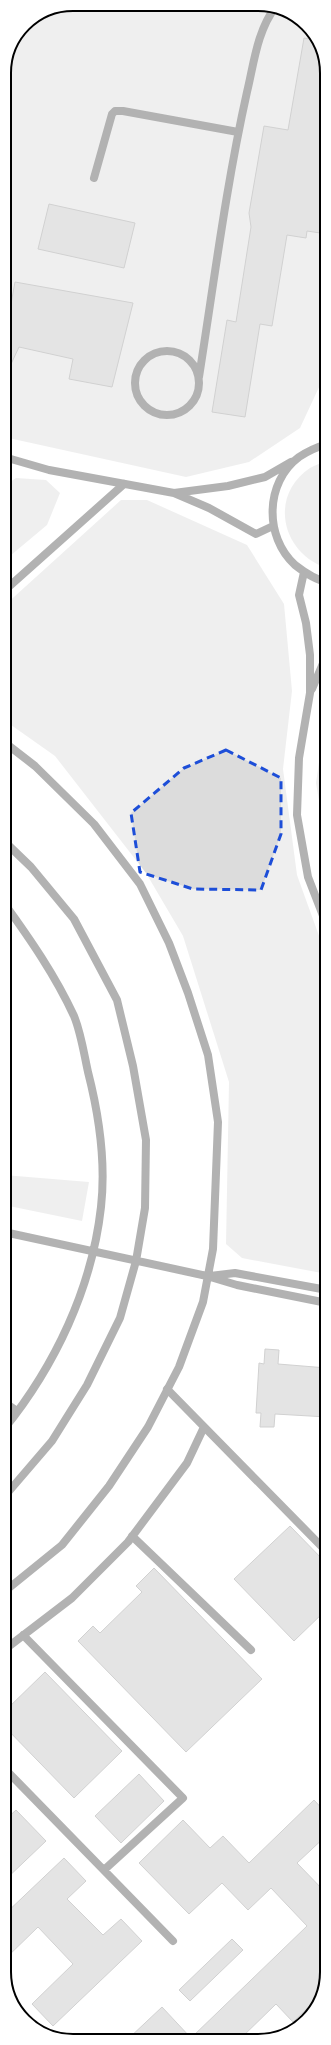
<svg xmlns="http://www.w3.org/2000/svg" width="331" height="2045" font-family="'Archivo Narrow',sans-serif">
  <rect width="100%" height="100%" fill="#fff"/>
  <path fill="#dcdcdc" d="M276,6L310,28L327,68V370L300,428L249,462L186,477L4,437V69L24,24L47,9Z
    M327,461V568C282,554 268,496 310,468C315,465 321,463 327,461Z
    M16,478L46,480L60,493L47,525L4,561V486Z
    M121,500H147L247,545L284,604L292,691L283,769L297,875L327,958V1274L242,1258L226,1244L229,1082L183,936L146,873L55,756L4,720V606Z
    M327,707V848L316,783Z
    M4,1175L89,1182L82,1221L4,1205Z"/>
  <path fill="#c4c4c4" stroke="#999" d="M304,38L315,40L327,68V234L307,231L306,238L287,235L272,326L260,324L245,417L212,412L227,320L236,322L251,227L249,213L264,126L288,130Z
    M49,204L135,223L124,268L38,249Z
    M15,282L133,303L112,387L69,379L73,359L19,347L4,379V342Z
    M265,1349L279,1350L278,1364L327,1368V1417L275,1414L274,1427H260L261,1413H256L259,1363L264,1364Z
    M290,1526L327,1564V1609L294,1641L234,1579Z
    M154,1568L262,1679L186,1752L78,1641L93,1626L100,1633L142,1592L136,1586Z
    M45,1672L122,1751L74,1798L4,1726V1712Z
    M139,1774L164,1801L121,1843L95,1816Z
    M314,1800L327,1814V1835L297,1863L327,1894V1972L317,1999L293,2022L276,2004L238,2041L128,2039L162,2007L191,2038L307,1926L271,1888L248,1910L222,1883L189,1914L139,1863L183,1820L210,1848L223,1836L249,1863Z
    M16,1810L46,1841L4,1881V1821Z
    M64,1858L86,1881L67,1899L103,1935L121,1919L142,1941L53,2026L32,2004L73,1964L38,1927L4,1960V1915Z
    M232,1939L243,1950L190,2001L179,1990Z"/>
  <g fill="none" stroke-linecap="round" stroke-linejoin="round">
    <path stroke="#555" stroke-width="8" d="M94,178L112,114L115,111H123L238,132
      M135 383a32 32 0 1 1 64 0a32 32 0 1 1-64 0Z
      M199,377C214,282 226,186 247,92C254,63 257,31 276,6
      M327,444C317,447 308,451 299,457C265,482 264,537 295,565C304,572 315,580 327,582
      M4,457L49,470L174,493L209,508L256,534L273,526
      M174,493L228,486L265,477L291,462
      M304,572L299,595L306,623L310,655V693L299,758L297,815L308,877L327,926
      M312,689L327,654
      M167,1389L327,1552
      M4,1402L17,1411
      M132,1536L251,1650
      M23,1635L183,1798L104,1870
      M4,1650L72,1598L128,1542L187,1463L204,1427
      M4,1768L173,1941"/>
    <path stroke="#555" stroke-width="8" d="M4,591L124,484
      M4,742L35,766L94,824L140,884L169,943L188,993L208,1055L218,1122L213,1249L203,1302L179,1367L148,1427L109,1486L62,1545L4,1592
      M4,841L31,867L74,919L117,1000L133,1066L146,1140L145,1208L136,1261L120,1318L87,1385L52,1441L4,1497
      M4,903C30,939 55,975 74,1016C81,1033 84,1054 88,1072C99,1115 106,1162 101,1207C92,1288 55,1366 4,1429
      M4,1232L207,1276L237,1285L327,1303
      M210,1276L235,1273L327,1290
      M284,2035L292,2031"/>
  </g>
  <path d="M0 0H331V2045H0ZM226,750L281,778V834L261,890L193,889L140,872L131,813L184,768Z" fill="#fff" fill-opacity=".55" fill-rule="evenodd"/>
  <path fill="none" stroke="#1d4ed8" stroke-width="3" stroke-dasharray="8 5" stroke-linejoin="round" d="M226,750L281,778V834L261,890L193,889L140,872L131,813L184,768Z"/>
  <path d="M0 0H331V2045H0ZM73 11H258A62 62 0 0 1 320 73V1972A62 62 0 0 1 258 2034H73A62 62 0 0 1 11 1972V73A62 62 0 0 1 73 11Z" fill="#fff" fill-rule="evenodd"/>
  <path fill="none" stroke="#000" stroke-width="2" d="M73 11H258A62 62 0 0 1 320 73V1972A62 62 0 0 1 258 2034H73A62 62 0 0 1 11 1972V73A62 62 0 0 1 73 11Z"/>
</svg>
